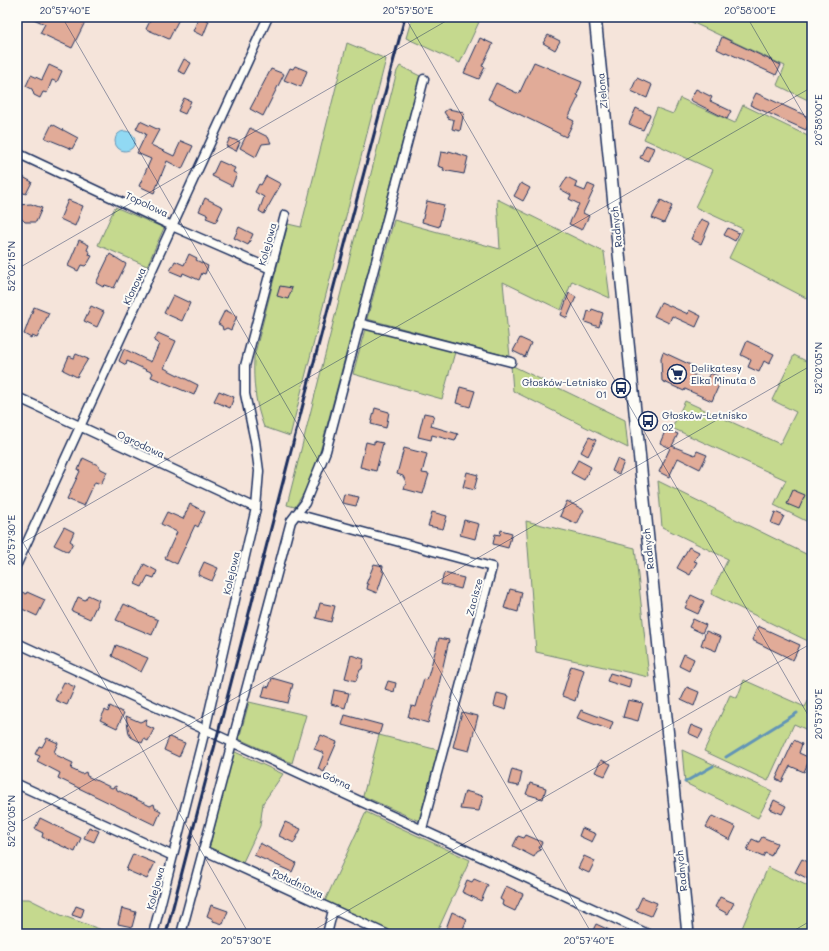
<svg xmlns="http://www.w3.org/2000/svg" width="829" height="951" font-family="Mali,sans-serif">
  <rect width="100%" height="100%" fill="#f5e4da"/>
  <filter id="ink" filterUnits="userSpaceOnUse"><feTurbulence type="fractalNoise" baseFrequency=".025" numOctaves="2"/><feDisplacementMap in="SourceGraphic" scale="8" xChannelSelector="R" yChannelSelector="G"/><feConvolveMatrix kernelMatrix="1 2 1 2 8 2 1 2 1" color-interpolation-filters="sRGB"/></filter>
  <g filter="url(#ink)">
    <path fill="#c5d98e" stroke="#708476" d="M412,17H469L479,22L460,63L406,38Z
      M681,17H812V102L777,85L785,66Z
      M347,43L386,59L290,436L264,427C255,404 253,382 254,357L288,224L301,227Z
      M400,66L420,76L313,478L295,507L287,505L397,71Z
      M680,98L735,123L743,105L812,138V301L729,258L743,229L695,207L713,170L644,139L657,108L673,114Z
      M497,199L604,252L610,298L572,281L561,310L503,282L510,357L367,319L394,220L500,249Z
      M115,207L164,228L147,266L98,245Z
      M365,329L455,352L442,399L353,374Z
      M794,355L812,364V524L774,505L786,480L672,428L685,401L780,444L796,412L772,400Z
      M511,365L625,420L628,448L513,391Z
      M658,481L812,557V643L711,594L728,559L662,527Z
      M526,521L635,548L649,677L536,652Z
      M744,680L805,707L812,694V732L794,724L768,781L704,751L730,695L737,698Z
      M249,702L306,715L292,763L239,739Z
      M379,735L438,750L419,821L363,796Z
      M682,750L772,791L758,818L685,783Z
      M233,751L283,774L263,803L260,826L242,864L209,849Z
      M366,812L470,860L436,934H396L325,901Z
      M768,867L812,888V934H754L742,928Z
      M17,899H29L61,915L113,934H17Z"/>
    <path fill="#91d9f3" stroke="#6295b7" d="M115 141a10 10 0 1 1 20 0a10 10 0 1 1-20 0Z"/>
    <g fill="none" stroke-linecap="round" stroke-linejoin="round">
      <path stroke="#6295b7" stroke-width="3" d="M726,757L797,713
        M685,782L713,766"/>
    </g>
    <path fill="#e1ab98" stroke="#1b2f5e" d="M29,17H73L85,22L72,48L40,33L45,24Z
      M152,17H180L169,39L146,29Z
      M199,17L209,21L203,36L193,31Z
      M548,35L560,41L555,50L543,43Z
      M722,37L781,65L776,75L726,52L725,53L717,49Z
      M480,38L493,44L482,66L485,67L479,79L464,73Z
      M184,59L191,63L185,74L178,71Z
      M534,62L582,82L577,95L579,96L568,118L574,121L566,137L488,99L496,83L519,94Z
      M49,65L62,71L57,82L52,80L47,93L43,92L40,98L34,95L32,89L26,86L31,75L42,80Z
      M295,66L307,71L301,87L284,80L290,68L293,69Z
      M271,69L284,74L263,116L250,109Z
      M637,78L652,85L647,98L631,91Z
      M696,89L712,97L710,101L731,111L727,119L690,100Z
      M756,93L811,118L806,130L750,105Z
      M184,98L191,101L185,114L178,111Z
      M636,108L650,115L643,130L629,124Z
      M448,109L464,112L460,131L452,129L454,120L448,118L444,112Z
      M140,121L159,130L151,145L174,156L181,141L193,146L182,169L167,161L154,193L139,186L151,159L137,153L146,134L136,129Z
      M52,124L78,138L72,149L45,138Z
      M250,128L268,137L271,143L262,144L256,157L240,148Z
      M230,138L240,142L236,151L226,146Z
      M646,145L654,148L648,161L640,158Z
      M449,151L468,157L464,174L443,170L444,168L438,166L441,152L448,153Z
      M219,161L235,168L233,172L237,174L232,186L212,176Z
      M266,176L281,184L264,214L259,211L264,197L255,192L259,184L261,185Z
      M23,177L32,182L26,194L17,190Z
      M567,177L577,182L575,187L585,191L588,184L595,187L583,213L589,216L582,230L569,224L579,204L569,199L571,195L560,189Z
      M521,183L530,188L523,201L514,196Z
      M205,198L223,207L216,222L206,218L208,215L199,211Z
      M68,200L83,206L75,226L60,219Z
      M661,200L672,206L664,223L652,218Z
      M427,201L444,205L439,227L422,222Z
      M31,204L42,208L36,222H25L17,214V205Z
      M701,219L710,223L701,244L691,239Z
      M239,227L253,234L248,245L234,238Z
      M728,228L739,233L735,241L724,235Z
      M79,240L89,245L87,250L90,252L89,255L92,256L88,263L85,266L81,265L78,271L68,266Z
      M110,254L126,264L114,288L105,285L103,287L96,283Z
      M189,254L197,258L196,260L208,266L205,274L202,273L199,280L183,273L182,276L170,271L175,261L184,265Z
      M280,286L292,288L288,299L277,296Z
      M569,293L576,297L567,318L561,315Z
      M173,295L190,303L182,321L164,313Z
      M661,302L688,314L689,310L701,316L696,327L672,316L669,323L654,316Z
      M91,306L104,312L97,327L84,321Z
      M34,307L49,313L37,338L32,336L31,338L24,334Z
      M592,309L603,313L599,327L585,322L588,311L591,312Z
      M225,310L237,316L231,330L227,328L223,330L222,326L218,324Z
      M158,333L176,341L164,368L198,385L194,395L151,377L153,373L127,361L126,365L119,361L124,349L151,362L159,344L154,341Z
      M520,338L531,343L525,357L513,351Z
      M747,341L774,354L769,364L764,361L759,372L748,367L751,360L741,355Z
      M663,352L695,367L692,374L706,381L710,373L722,378L712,401L685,389L684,391L662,381L661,358Z
      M76,354L88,359L77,377L63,370L69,356L74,358Z
      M460,387L475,391L470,407L456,403Z
      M219,391L234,397L230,408L214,401Z
      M375,408L389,412L386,428L371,424Z
      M424,413L434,415L431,426L458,434L455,441L432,435L431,440L418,437Z
      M666,429L678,434L672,446L695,455L697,451L707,455L700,469L678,458L669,477L659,472L670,448L660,443Z
      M589,437L596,440L588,456L581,452Z
      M374,441L383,443L376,471L360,467L366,442L374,444Z
      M404,448L427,454L422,473L429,474L423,494L404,489L406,482L403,476L397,474Z
      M83,458L98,465L101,469L107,472L101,484L95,482L84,506L67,499L80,471L78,470Z
      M617,459L624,462L619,474L612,471Z
      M578,460L591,467L584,480L571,473Z
      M467,472L478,475L474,490L463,487Z
      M793,490L805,495L799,509L787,504Z
      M344,494L359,497L356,506L342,503Z
      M567,501L584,510L577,524L560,516Z
      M190,504L205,512L198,527L195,525L177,564L165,558L177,532L161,524L167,512L183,519Z
      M432,512L447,516L443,529L428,526Z
      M775,512L784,516L779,526L771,523Z
      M464,520L479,524L475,539L460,535Z
      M64,527L74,532L70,541L73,543L68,552L54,545Z
      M501,530L512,533L508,548L493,544L495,534L500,535Z
      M689,547L699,552L694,561L697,562L690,575L677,568Z
      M204,562L218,568L212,581L198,575Z
      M144,564L157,571L154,578L148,576L142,587L135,584Z
      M374,564L383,566L382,571L384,572L377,593L367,589L368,584H366Z
      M444,573L464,578L461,589L441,584Z
      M510,589L522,592L518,612L504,608Z
      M20,591L26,594L27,592L45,600L37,616L20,608L21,605L17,604V596Z
      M88,595L99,600L90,619L72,611L78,597L85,600Z
      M691,595L704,601L698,614L685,608Z
      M320,603L335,606L331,622L316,618Z
      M124,604L158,620L152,635L116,620Z
      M693,619L706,625L702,633L689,627Z
      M758,626L800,645L793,660L752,640Z
      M706,631L721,637L716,651L701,645Z
      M439,638L449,640L439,684H440L428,723L408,717L411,706L416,707L424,679L427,680Z
      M116,645L148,658L141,672L112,656Z
      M684,654L694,659L689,671L679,666Z
      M351,655L364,659L362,669L360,670L356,681L345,678Z
      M571,666L584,670L575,701L562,696Z
      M610,673L631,679L629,688L607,681Z
      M272,678L293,684L288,703L262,697L265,686L269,687Z
      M388,681L396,683L394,692L385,689Z
      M64,682L75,687L67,705L55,700Z
      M687,687L699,692L694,706L681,700Z
      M334,690L349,693L345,708L331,704Z
      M497,693L509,696L506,710L494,706Z
      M628,700L643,703L638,721L623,717Z
      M110,706L124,713L117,728L100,720L105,710L108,712Z
      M581,710L613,722L610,730L577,718Z
      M462,712L478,716L469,751L453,747Z
      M345,715L382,725L379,735L342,725Z
      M126,716L140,722L147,719L145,725L154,729L148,741L144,739L142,743L131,737L129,734Z
      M691,725L703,730L699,738L688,733Z
      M321,735L337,742L324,772L318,769L324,753L314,749Z
      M169,737L185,743L179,757L164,750Z
      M47,738L58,743L54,752L56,755L73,763L71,769L82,774L86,772L87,776L112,788L116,786L117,790L144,803L150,806L154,804L155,808L161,811L155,825L58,778L60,773L37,761L40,756L35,754L39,746L42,747Z
      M794,740L802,744L799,753L810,758L804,772L790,766L782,782L776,779Z
      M601,760L611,764L605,776L595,772Z
      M512,769L522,772L519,786L508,784Z
      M530,783L546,788L543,799L526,794Z
      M465,791L483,796L479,811L460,809Z
      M774,800L786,806L782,814L770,809Z
      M712,816L736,827L730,840L706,827Z
      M40,818L81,838L75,852L42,837L43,833L35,829Z
      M285,822L301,829L294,843L279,836Z
      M89,827L99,831L94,842L84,838Z
      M582,828L596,834L592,842L579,836Z
      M526,835L542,842L539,848L541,850L537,852L534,857L513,846L518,836L524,838Z
      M762,837L777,843L771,856L765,853L763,857L747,850L752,839L759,842Z
      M260,843L296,863L292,872L254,855Z
      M133,854L155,863L147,879L126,870Z
      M584,856L595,861L589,873L578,868Z
      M802,859L812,864V881L795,872Z
      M474,879L488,885L481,901L462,892L467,880L472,882Z
      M506,886L523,894L515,911L502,905L503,901L500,899Z
      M642,897L657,903L651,916L636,910Z
      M720,897L734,903L728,914L715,907Z
      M211,905L228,911L223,924L213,921V919L207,916Z
      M76,906L84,909L81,918L72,915Z
      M122,908L136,912L132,927L118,924Z
      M452,912L467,919L461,934H444Z
      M596,924L618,934H591Z"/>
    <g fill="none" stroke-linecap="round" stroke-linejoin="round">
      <g stroke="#1b2f5e" stroke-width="11">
        <path id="minor" d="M17,153L172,226L271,269
          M359,323L511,362
          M17,397L256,508
          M296,514L492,567L422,829
          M17,564L268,17
          M17,643L648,934
          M17,784L173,856
          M203,850L386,934
          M153,934L205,730L256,508L259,471L255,441L245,394V366L285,215
          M181,934L291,521L305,503L326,451L424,79
          M327,934L333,910"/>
      </g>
      <g stroke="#1b2f5e" stroke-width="14">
        <path id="tertiary" d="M595,17L688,934"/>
      </g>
      <use href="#minor" stroke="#fdfcf7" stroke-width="8"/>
      <use href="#tertiary" stroke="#fdfcf7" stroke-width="11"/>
      <path stroke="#1b2f5e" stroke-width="3" d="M166,934L315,358L405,17"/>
    </g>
  </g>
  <path fill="none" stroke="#1b2f5e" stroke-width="1" stroke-opacity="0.45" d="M62,17L592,934M405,17L812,722M747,17L812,129M17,269L453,17M17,532L249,934M17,546L812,87M17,824L812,365M307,934L812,643M788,934L812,920"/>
  <defs>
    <g id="supermarket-ring" transform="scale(1)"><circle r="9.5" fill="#fdfcf7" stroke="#1b2f5e" stroke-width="1.5"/><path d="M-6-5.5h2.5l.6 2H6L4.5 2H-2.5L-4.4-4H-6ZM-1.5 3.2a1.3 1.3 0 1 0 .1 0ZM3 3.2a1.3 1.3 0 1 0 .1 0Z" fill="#1b2f5e"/></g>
    <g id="bus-ring" transform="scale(1)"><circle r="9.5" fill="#fdfcf7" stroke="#1b2f5e" stroke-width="1.5"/><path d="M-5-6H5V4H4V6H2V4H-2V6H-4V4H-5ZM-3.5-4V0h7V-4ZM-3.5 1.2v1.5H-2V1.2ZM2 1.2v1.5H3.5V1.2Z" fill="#1b2f5e"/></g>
  </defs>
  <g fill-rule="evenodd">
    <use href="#supermarket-ring" x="677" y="374"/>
    <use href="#bus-ring" x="621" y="388"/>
    <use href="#bus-ring" x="648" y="421"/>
  </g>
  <g text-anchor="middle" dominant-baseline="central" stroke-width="4" stroke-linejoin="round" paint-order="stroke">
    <g font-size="10" fill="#1b2f5e" stroke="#fdfcf7">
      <text transform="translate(602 91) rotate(-96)">Zielona</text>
      <text transform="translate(147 204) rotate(25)">Topolowa</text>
      <text transform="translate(616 227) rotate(-96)">Radnych</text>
      <text transform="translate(267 244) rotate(-75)">Kolejowa</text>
      <text transform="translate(134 286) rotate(-65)">Klonowa</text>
      <text transform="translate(141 444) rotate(25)">Ogrodowa</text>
      <text transform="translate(648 549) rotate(-96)">Radnych</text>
      <text transform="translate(231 573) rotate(-77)">Kolejowa</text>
      <text transform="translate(474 597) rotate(-75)">Zacisze</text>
      <text transform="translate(337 780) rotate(24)">Górna</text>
      <text transform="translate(681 871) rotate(-96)">Radnych</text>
      <text transform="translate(298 883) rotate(25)">Południowa</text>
      <text transform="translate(155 888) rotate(-75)">Kolejowa</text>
    </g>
    <g font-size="10" fill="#1b2f5e" stroke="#fdfcf7" text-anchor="start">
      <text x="691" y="368">Delikatesy<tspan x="691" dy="12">Elka Minuta 8</tspan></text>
      <text x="607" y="382" text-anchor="end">Głosków-Letnisko<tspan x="607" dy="12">01</tspan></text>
      <text x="662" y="415">Głosków-Letnisko<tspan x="662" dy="12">02</tspan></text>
    </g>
  </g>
  <rect width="829" height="951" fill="none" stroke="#fdfcf7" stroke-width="44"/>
  <rect x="22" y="22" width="785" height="907" fill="none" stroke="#1b2f5e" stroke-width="1.5"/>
  <g font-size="10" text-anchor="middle" fill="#1b2f5e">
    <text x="65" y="14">20°57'40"E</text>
    <text x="408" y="14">20°57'50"E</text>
    <text x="750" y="14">20°58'00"E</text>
    <text transform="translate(818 120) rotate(-90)" y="4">20°58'00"E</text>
    <text transform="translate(11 266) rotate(-90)" y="4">52°02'15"N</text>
    <text transform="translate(818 368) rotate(-90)" y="4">52°02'05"N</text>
    <text transform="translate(11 540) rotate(-90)" y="4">20°57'30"E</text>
    <text transform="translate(818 714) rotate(-90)" y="4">20°57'50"E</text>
    <text transform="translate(11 821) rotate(-90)" y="4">52°02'05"N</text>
    <text x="246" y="944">20°57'30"E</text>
    <text x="589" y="944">20°57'40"E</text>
  </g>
</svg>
